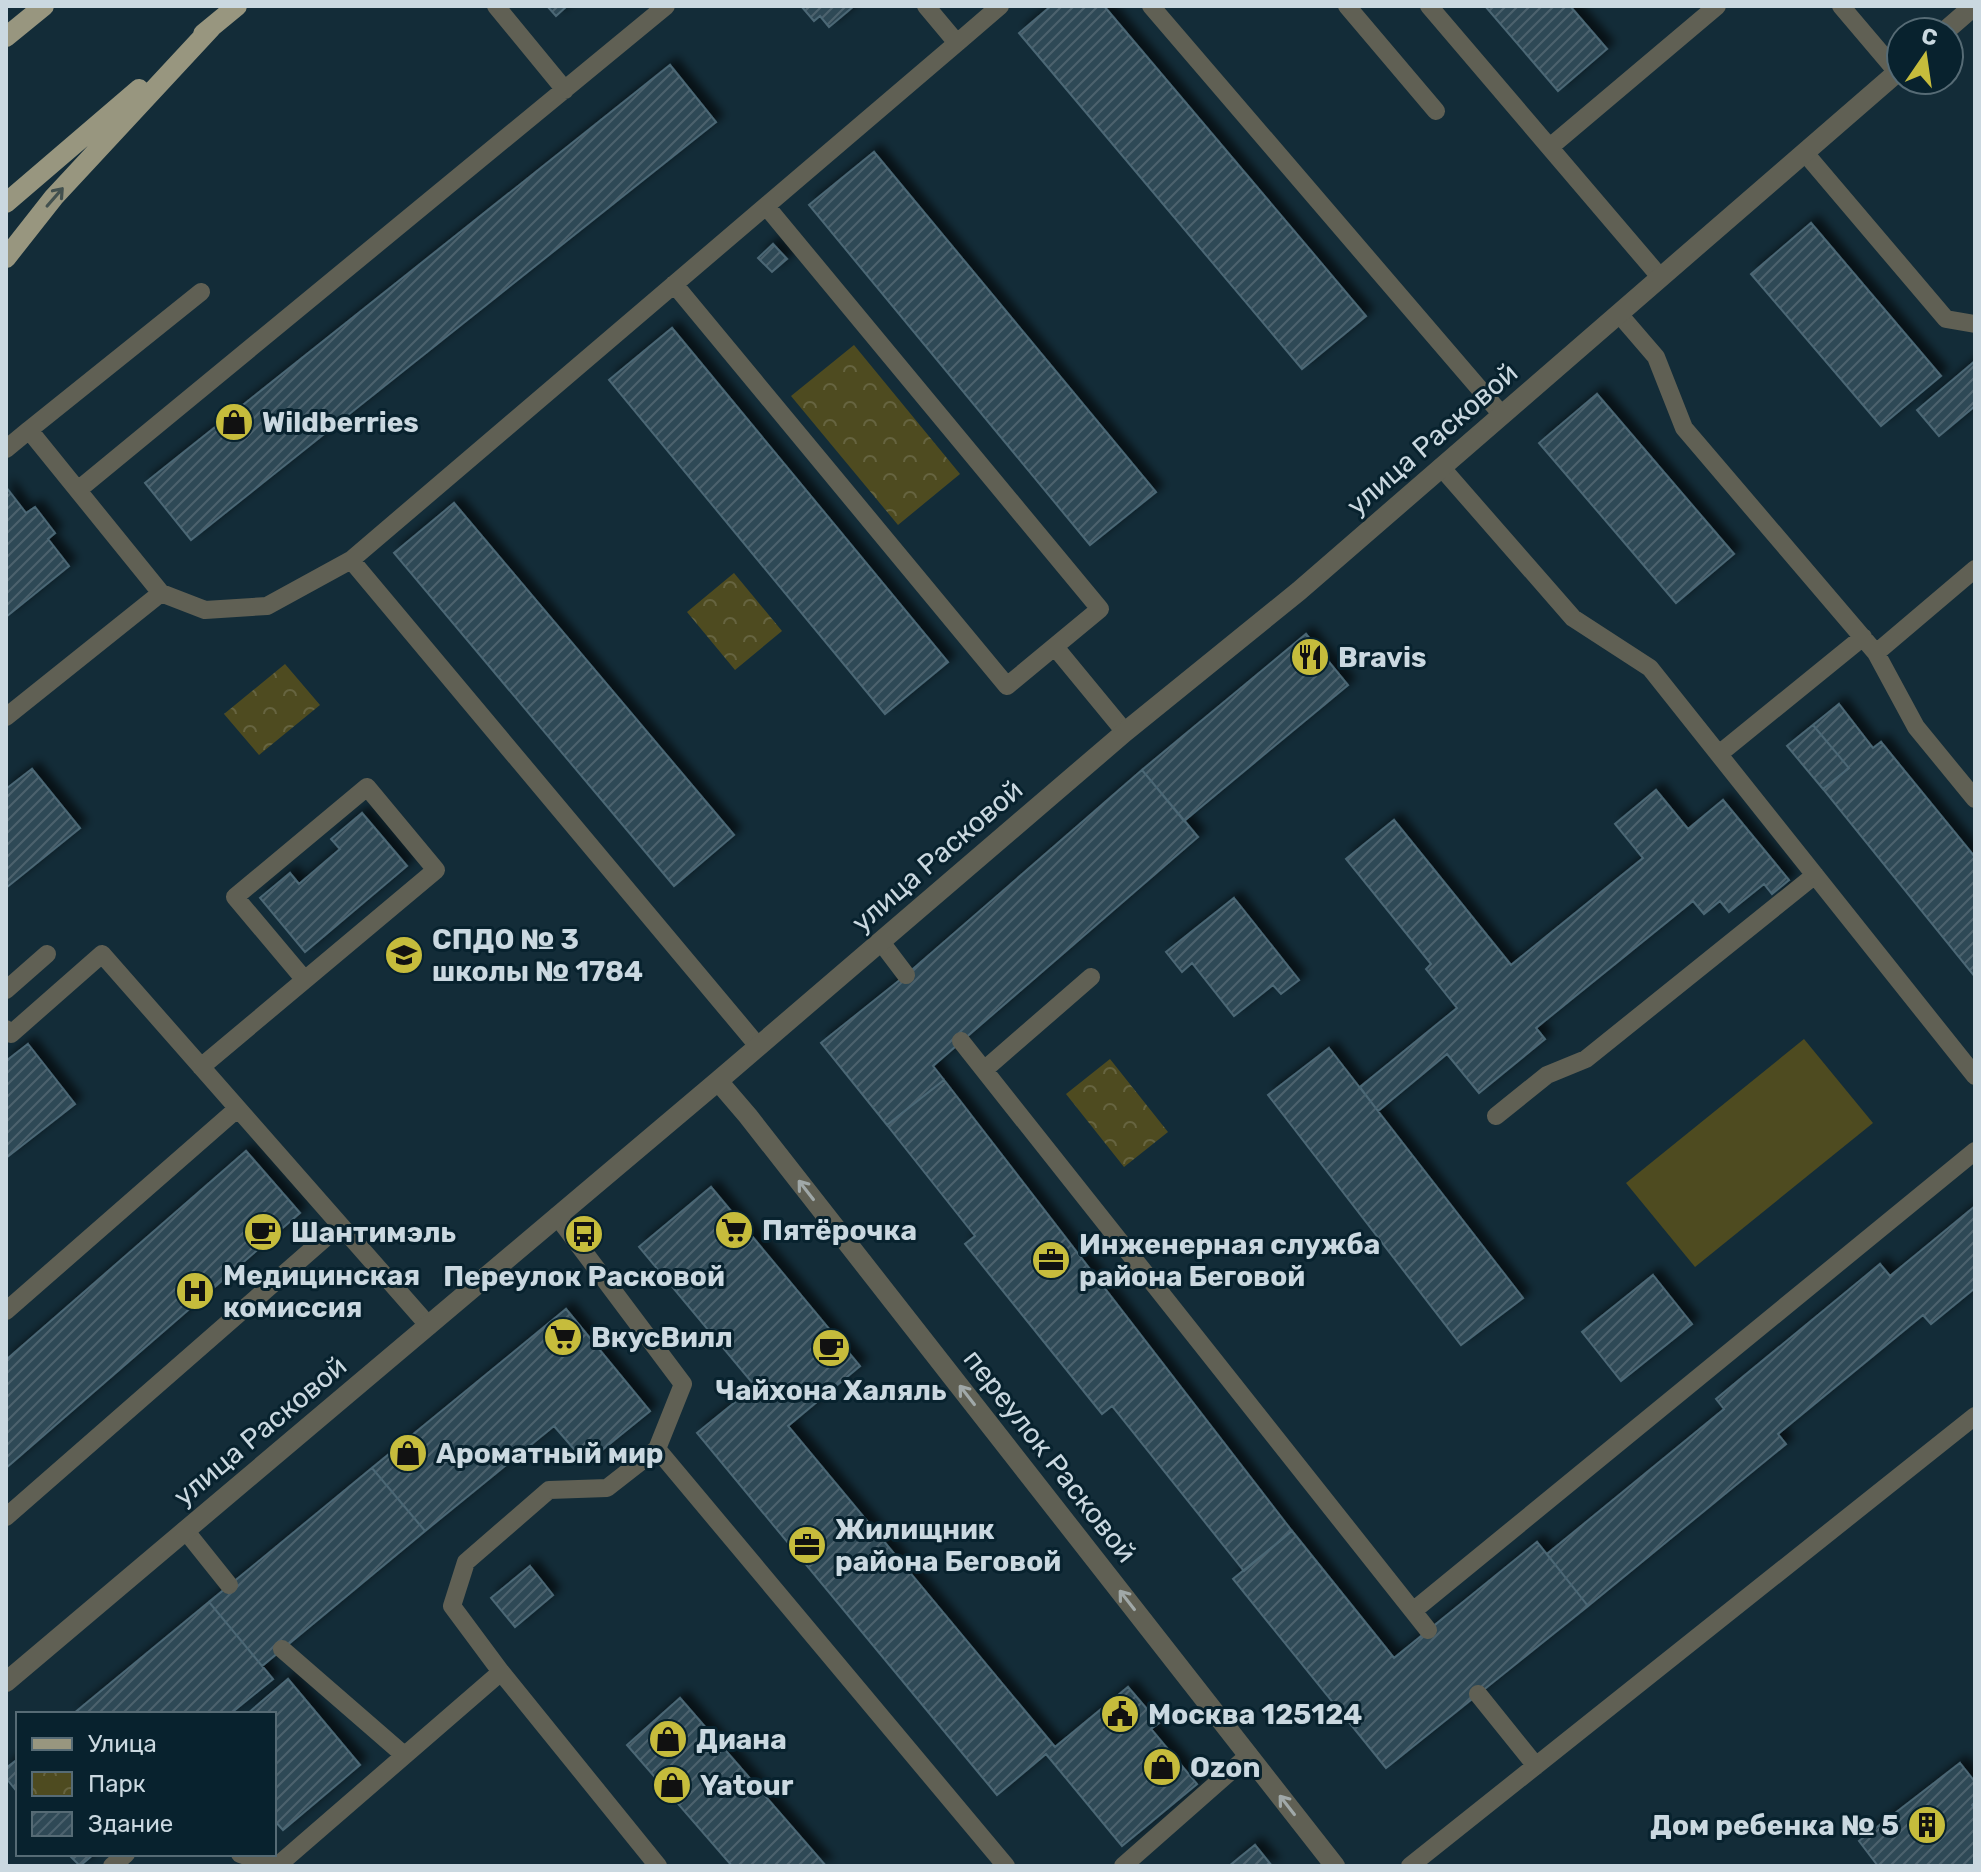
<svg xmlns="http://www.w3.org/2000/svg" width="1981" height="1872" font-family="Rubik,sans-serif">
  <defs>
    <pattern id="park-crowns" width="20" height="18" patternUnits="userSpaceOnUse" patternTransform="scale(2)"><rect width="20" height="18" fill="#4e4b20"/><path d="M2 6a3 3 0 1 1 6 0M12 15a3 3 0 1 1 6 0" fill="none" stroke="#666440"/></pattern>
    <pattern id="building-hatch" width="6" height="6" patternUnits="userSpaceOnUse" patternTransform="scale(2)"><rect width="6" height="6" fill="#2f4956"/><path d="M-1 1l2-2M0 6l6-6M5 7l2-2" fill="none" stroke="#4c626e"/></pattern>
    <filter id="shadow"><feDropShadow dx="7" dy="-7" stdDeviation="4" flood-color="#0009"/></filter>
  </defs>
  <rect width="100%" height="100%" fill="#132c38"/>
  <path fill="url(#park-crowns)" d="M854,345L960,474L898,525L791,396Z
    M734,573L782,631L735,670L687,612Z
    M285,664L320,705L259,755L224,714Z
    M1110,1059L1168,1132L1124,1167L1066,1094Z"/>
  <path fill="#4e4b20" d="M1804,1039L1873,1123L1695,1267L1626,1183Z"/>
  <path fill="url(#building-hatch)" stroke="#4c6775" stroke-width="2" filter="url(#shadow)" d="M547,6H567L556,16Z
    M801,6H854L829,27L820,16L814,21Z
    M1051,6H1104L1366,316L1302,369L1019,33Z
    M1485,6H1570L1607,49L1558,91Z
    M670,65L716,122L191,540L145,483Z
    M874,152L1156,492L1090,545L809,205Z
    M1811,223L1941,376L1881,426L1751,274Z
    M773,244L787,259L772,272L758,258Z
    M672,328L948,662L885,714L609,380Z
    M1975,361V406L1939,436L1917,410Z
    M1597,394L1734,554L1676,603L1539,443Z
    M6,487L26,513L35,507L55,533L48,539L69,566L6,617Z
    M454,503L734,835L674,886L394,553Z
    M1306,634L1348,685L1184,821L1142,770Z
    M1839,704L1873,748L1881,742L1975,857V977L1823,789L1849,768L1813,725Z
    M1813,725L1849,768L1823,789L1787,746Z
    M32,769L80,828L6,888V789Z
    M1142,770L1198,837L933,1066L944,1080L887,1125L821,1043L906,975Z
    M1656,790L1688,829L1723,800L1789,880L1772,894L1764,884L1729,912L1720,901L1704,914L1693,901L1536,1028L1545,1039L1479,1093L1447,1054L1378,1111L1360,1087L1457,1008L1426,969L1431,964L1346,859L1394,820L1511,965L1643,858L1615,824Z
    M362,813L407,866L305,952L260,898L290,873L299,884L340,849L331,839Z
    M1234,898L1299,980L1281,994L1273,985L1234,1016L1192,963L1182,972L1166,952Z
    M28,1044L75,1104L6,1158V1061Z
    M1329,1048L1523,1298L1461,1345L1268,1095Z
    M944,1080L1292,1531L1244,1571L1112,1406L1102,1414L965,1244L975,1236L887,1125Z
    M246,1151L300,1213L6,1468V1360Z
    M711,1187L860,1366L788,1426L1055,1747L1128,1687L1159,1723L1151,1729L1197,1784L1122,1846L1046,1754L997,1795L697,1433L755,1386L639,1247Z
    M1975,1206V1288L1931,1324L1923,1315L1778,1434L1786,1444L1588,1606L1547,1554L1724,1409L1716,1399L1880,1264L1890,1276Z
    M1653,1275L1692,1324L1621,1381L1582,1332Z
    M566,1309L650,1411L586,1463L554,1426L425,1531L372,1468Z
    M372,1468L425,1531L262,1666L209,1602Z
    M1292,1531L1394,1658L1537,1542L1588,1606L1386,1768L1233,1579Z
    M530,1566L553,1595L515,1627L491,1598Z
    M209,1602L273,1679L230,1714H73Z
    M288,1679L360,1765L283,1830L274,1820V1714H247Z
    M680,1698L826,1866H732L627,1745Z
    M18,1759V1793L6,1778V1768Z
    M1960,1763L1975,1782V1802L1972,1805L1975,1809V1866H1878L1859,1841Z
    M1255,1845L1272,1866H1229Z
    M68,1854H94L80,1866Z"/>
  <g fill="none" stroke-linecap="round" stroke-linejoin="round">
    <path stroke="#606054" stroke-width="18" d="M496,6L565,90
      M1151,6L1502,415
      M1347,6L1436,111
      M1429,6L1661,278
      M1841,6L1897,72
      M957,43L1000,6
      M1550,147L1717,6
      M1805,153L1946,319L1975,324
      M674,284L1007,686L1100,609L766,206
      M201,292L29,430L161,593L205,610L267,606L351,560L957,43L926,6
      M1619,314L1656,357L1684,428L1876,653L1975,569
      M6,449L29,430
      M1441,467L1573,618L1650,668L1975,1076
      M78,490L666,6
      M351,560L758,1046
      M1055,647L1125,732
      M1876,653L1916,727L1975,799
      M6,717L161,593
      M1719,754L1863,637
      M881,942L906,975
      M6,990L47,954
      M6,1029L11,1034L102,954L429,1326
      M961,1041L1428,1630
      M201,1067L436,870L367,787L235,897L304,979
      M984,1070L1091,977
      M1496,1116L1547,1075L1586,1059L1815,875
      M557,1216L683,1384L657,1449L1006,1866
      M6,1311L237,1109
      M6,1517L340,1225
      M185,1530L229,1585
      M1413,1611L1975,1151
      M282,1649L404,1755
      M501,1672L452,1606L466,1562L549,1490L607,1488L657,1449
      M1478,1694L1536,1766
      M240,1854L277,1866L501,1672L658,1866
      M112,1866L126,1854
      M1123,1866L1249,1755
      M1410,1866L1975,1416"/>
    <path stroke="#606054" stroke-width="20" d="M1944,32L1974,6
      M718,1081L748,1116L1335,1866
      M6,1682L718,1081L1125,732L1299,591L1901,69"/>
    <path stroke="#98967f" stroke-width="20" d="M203,34L237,6
      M6,37L44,6
      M6,203L139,89
      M6,258L54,197L211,28"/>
  </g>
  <defs><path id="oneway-shaft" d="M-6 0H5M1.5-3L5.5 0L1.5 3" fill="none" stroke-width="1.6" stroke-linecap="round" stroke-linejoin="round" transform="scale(2)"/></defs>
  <use stroke="#42504e" href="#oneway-shaft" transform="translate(55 197) rotate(-49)"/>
  <g stroke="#a0a8a8">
    <use href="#oneway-shaft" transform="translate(806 1190) rotate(-128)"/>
    <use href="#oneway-shaft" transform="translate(967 1395) rotate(-128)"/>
    <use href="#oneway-shaft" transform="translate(1127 1600) rotate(-128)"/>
    <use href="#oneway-shaft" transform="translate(1287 1805) rotate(-128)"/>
  </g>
  <defs>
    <g id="shop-disc" transform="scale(2)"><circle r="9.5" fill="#c6bc3c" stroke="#08222e"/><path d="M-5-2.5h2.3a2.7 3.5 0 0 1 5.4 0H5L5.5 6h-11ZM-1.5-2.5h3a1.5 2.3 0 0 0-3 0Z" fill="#111"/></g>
    <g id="restaurant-disc" transform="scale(2)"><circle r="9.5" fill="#c6bc3c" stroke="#08222e"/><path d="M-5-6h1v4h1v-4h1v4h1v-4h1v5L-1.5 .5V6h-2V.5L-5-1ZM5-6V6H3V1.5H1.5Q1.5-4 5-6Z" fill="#111"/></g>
    <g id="school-disc" transform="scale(2)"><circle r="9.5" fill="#c6bc3c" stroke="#08222e"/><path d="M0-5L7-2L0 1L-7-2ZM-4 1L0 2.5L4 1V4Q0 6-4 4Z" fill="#111"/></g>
    <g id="supermarket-disc" transform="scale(2)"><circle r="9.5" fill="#c6bc3c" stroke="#08222e"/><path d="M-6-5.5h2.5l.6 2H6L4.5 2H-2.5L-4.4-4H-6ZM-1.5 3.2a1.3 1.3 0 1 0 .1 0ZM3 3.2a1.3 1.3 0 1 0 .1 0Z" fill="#111"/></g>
    <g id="cafe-disc" transform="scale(2)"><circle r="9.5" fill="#c6bc3c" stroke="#08222e"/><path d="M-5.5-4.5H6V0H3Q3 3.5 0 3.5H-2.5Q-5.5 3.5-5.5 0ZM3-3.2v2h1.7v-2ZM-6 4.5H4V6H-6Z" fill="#111"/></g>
    <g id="bus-disc" transform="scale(2)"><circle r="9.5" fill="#c6bc3c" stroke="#08222e"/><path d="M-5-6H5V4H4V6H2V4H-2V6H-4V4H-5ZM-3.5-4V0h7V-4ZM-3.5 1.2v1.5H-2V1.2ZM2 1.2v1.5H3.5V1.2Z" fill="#111"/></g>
    <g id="office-disc" transform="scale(2)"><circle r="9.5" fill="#c6bc3c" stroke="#08222e"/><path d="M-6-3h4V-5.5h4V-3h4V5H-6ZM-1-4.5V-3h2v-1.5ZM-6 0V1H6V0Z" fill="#111"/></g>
    <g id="hospital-disc" transform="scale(2)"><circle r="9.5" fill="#c6bc3c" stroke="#08222e"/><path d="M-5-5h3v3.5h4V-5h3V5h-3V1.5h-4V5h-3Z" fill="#111"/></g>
    <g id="civic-disc" transform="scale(2)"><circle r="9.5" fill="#c6bc3c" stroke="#08222e"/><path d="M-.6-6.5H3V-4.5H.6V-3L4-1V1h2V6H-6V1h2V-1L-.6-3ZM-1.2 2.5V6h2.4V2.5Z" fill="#111"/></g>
    <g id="building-disc" transform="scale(2)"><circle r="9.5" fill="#c6bc3c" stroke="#08222e"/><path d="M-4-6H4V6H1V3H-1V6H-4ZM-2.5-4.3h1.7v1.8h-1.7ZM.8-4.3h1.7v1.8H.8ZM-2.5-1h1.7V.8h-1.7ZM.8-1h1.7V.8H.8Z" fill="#111"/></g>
  </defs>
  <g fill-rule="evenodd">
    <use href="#shop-disc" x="234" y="422"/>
    <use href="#restaurant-disc" x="1310" y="657"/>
    <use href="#school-disc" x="404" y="955"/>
    <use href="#supermarket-disc" x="734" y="1230"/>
    <use href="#cafe-disc" x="263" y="1232"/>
    <use href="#bus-disc" x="584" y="1234"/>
    <use href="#office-disc" x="1051" y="1260"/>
    <use href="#hospital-disc" x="195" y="1291"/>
    <use href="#supermarket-disc" x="563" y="1337"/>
    <use href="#cafe-disc" x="831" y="1348"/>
    <use href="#shop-disc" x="408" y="1453"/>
    <use href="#office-disc" x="807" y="1545"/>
    <use href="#civic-disc" x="1120" y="1714"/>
    <use href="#shop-disc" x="668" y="1739"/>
    <use href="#shop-disc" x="1162" y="1767"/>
    <use href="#shop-disc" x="672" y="1785"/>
    <use href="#building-disc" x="1927" y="1825"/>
  </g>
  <g text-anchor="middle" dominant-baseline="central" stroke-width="6" stroke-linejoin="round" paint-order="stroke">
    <g font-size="28" font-weight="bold" fill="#cad8e0" stroke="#08222e" text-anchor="start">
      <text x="262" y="422">Wildberries</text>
      <text x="1338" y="657">Bravis</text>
      <text x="432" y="939">СПДО № 3<tspan x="432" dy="32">школы № 1784</tspan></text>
      <text x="762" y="1230">Пятёрочка</text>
      <text x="291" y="1232">Шантимэль</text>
      <text x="1079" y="1244">Инженерная служба<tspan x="1079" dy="32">района Беговой</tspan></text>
      <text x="223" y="1275">Медицинская<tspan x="223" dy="32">комиссия</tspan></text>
      <text x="584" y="1276" text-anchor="middle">Переулок Расковой</text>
      <text x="591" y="1337">ВкусВилл</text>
      <text x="831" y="1390" text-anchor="middle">Чайхона Халяль</text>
      <text x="436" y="1453">Ароматный мир</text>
      <text x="835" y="1529">Жилищник<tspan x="835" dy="32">района Беговой</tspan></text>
      <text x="1148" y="1714">Москва 125124</text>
      <text x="696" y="1739">Диана</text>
      <text x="1190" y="1767">Ozon</text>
      <text x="700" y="1785">Yatour</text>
      <text x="1899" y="1825" text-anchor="end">Дом ребенка № 5</text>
    </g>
    <g font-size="28" fill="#cad8e0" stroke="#08222e">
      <text transform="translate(1432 439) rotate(-41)">улица Расковой</text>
      <text transform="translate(937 856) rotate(-41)">улица Расковой</text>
      <text transform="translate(260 1431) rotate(-40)">улица Расковой</text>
      <text transform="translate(1050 1456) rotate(52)">переулок Расковой</text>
    </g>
  </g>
  <rect width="1981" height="1872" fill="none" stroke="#cad8e0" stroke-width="16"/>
  <rect x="16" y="1712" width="260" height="144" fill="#08222e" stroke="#566b75" stroke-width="2"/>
  <rect x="32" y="1738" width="40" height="12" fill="#98967f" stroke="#566b75" stroke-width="2"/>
  <text x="88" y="1752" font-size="24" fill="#cad8e0">Улица</text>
  <rect x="32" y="1772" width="40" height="24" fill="url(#park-crowns)" stroke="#566b75" stroke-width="2"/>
  <text x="88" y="1792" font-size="24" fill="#cad8e0">Парк</text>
  <rect x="32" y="1812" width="40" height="24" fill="url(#building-hatch)" stroke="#566b75" stroke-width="2"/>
  <text x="88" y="1832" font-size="24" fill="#cad8e0">Здание</text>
  <g transform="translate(1925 56) rotate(13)"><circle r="38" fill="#08222e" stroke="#566b75" stroke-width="2"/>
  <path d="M0-6L14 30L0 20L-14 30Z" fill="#c6bc3c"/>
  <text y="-12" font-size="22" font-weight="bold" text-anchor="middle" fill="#cad8e0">С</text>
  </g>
</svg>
